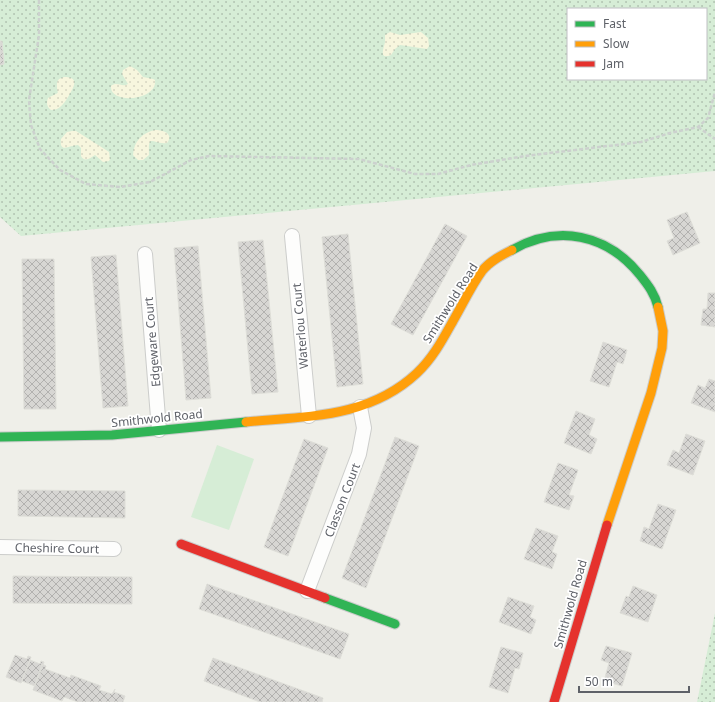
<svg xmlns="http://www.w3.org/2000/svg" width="715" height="702" font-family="'Noto Sans',sans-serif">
  <defs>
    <pattern id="grass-dots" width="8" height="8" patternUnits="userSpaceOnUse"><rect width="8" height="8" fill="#d6edd6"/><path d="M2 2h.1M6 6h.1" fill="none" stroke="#b1c3b1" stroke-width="1.8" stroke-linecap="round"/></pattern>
    <pattern id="sand-dots" width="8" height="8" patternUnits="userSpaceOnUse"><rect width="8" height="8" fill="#f7f6de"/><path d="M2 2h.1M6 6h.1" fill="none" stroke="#d6d5c1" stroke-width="1.8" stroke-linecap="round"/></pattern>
    <pattern id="building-cross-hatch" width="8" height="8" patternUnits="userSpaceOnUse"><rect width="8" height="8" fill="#d7d6d3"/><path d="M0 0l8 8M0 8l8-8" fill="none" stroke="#b2b1af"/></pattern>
  </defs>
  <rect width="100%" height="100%" fill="#efefe9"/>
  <path fill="url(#grass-dots)" fill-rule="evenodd" d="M0,0H715V171L21,236L0,217ZM568,9H706V79H568Z
    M715,613V702H697Z"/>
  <path fill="url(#sand-dots)" d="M390,32L400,35L421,32L428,38L429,46L427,49L400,45L395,49L391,55C378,60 384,48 385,42C385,40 385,37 385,35Z
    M130,66L137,70L143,77L153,79L155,80C158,101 109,105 111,86C117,81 122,88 128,84L122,74L123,70Z
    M64,77C81,77 73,88 68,97C66,100 64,104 60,107C58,109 55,110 51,110C47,107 46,103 48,98C63,90 56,97 57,82L59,79Z
    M155,130C164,130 174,134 167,143C152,145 148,132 149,155L143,160H138L133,155C134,141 142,133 155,130Z
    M72,131H76L106,150L109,152L110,159L109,161L103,162L95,155C90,158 85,163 81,156V148L78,145C70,145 59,154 61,139L67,132Z"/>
  <path fill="#d6edd6" d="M217,445L254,459L229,530L191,517Z"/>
  <path fill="url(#building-cross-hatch)" stroke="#deded8" d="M0,41H2L4,64L0,65Z
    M687,212L700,243L673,255L667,241L674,238L667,220Z
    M445,224L467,236L413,335L391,324Z
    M348,234L363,384L337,387L322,237Z
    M263,240L278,392L252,394L238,242Z
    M198,246L211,398L186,400L174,248Z
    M116,255L128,406L103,408L91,257Z
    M22,259H54L56,409H24Z
    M708,293H715V327L701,325L703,309H707Z
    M603,342L627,350L623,364L617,362L609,387L590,381Z
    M709,379L715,381V412L691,403L698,385L705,388Z
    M576,411L595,419L589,435L597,439L591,454L564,443Z
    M686,434L705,441L693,475L667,465L673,450L679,453Z
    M395,437L419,446L366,588L342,578Z
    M304,439L328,448L288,556L264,547Z
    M558,463L578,470L569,495L574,496L569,510L544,502Z
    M18,490L125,491V518L18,516Z
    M658,504L676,510L662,549L640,541L644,527L649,529Z
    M536,528L558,536L552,552L557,554L552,569L524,559Z
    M13,576L132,577V604L13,603Z
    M207,584L349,634L340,659L199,609Z
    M633,586L657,595L648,622L620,613L626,596L629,597Z
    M508,597L534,606L530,617L536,620L531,634L499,622Z
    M606,646L632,653L622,686L604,681L609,663L601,660Z
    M501,647L523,653L519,669L515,668L508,693L489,687Z
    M15,655L27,659L28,656L31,657L21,683L6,677Z
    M213,658L323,698L322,702H260L204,681Z
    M30,660L40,664L41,661L44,662L35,686L22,681Z
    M42,664L46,666L45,669L70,678L71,675L101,686L99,690L112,694L115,689L114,692L125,696L123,702H78L64,697L62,701L33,690Z"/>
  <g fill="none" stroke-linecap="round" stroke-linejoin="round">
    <g stroke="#cccdcb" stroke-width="16">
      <path id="street" d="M292,236L309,416
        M145,254L159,430
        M0,547L114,549
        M307,591L359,454L364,428L360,407"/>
    </g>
    <g stroke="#cbcccb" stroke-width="11">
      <path id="fast" d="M512,250C558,224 607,234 640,275C648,285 655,294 658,307
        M0,437L112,435L246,422
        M325,598L395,624"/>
    </g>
    <g stroke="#cbcccb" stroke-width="11">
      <path id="slow" d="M246,422C308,416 369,418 417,373C433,358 443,339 453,321C463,304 471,286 482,271C490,261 502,255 512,250
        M607,525L651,393L662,348L663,331L658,307"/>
    </g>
    <g stroke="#cbcccb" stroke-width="11">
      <path id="jam" d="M181,544L325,598
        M554,702L607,525"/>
    </g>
    <path stroke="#ccd1ce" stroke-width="2.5" stroke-dasharray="4 2" stroke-linecap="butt" d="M39,0V35L29,100L31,125L40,149L60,170L86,184L120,187L150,182L191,160L209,156L359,159L415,174H438L471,165L525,156L641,142L670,133L698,127L708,118L715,92
      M698,127L715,139"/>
    <use href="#street" stroke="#fdfdfc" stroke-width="14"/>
    <use href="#fast" stroke="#30b455" stroke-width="9"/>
    <use href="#slow" stroke="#ff9f0a" stroke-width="9"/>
    <use href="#jam" stroke="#e5322d" stroke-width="9"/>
  </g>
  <g text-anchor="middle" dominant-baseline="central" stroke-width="3.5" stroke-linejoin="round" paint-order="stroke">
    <g font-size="12" fill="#5e6168" stroke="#fff">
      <text transform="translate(450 303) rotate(-58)">Smithwold Road</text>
      <text transform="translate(300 326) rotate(-95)">Waterlou Court</text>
      <text transform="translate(152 342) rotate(-95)">Edgeware Court</text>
      <text transform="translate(157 418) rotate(-6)">Smithwold Road</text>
      <text transform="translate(342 500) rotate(-69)">Classon Court</text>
      <text transform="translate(57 548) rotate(1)">Cheshire Court</text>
      <text transform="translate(570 604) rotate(-74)">Smithwold Road</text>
    </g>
  </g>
  <rect x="567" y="8" width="140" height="72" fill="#ffffff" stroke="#bfc0c3"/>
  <rect x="575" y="21" width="20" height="6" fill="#30b455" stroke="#bfc0c3"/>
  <text x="603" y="28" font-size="12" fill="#5e6168">Fast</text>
  <rect x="575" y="41" width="20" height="6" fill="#ff9f0a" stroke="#bfc0c3"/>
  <text x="603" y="48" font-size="12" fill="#5e6168">Slow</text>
  <rect x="575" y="61" width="20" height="6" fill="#e5322d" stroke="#bfc0c3"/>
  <text x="603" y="68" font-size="12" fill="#5e6168">Jam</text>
  <path d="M579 686v6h110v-6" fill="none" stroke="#5e6168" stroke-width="2"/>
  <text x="585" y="686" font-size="12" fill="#5e6168" stroke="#ffffff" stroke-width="3" paint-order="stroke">50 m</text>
</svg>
